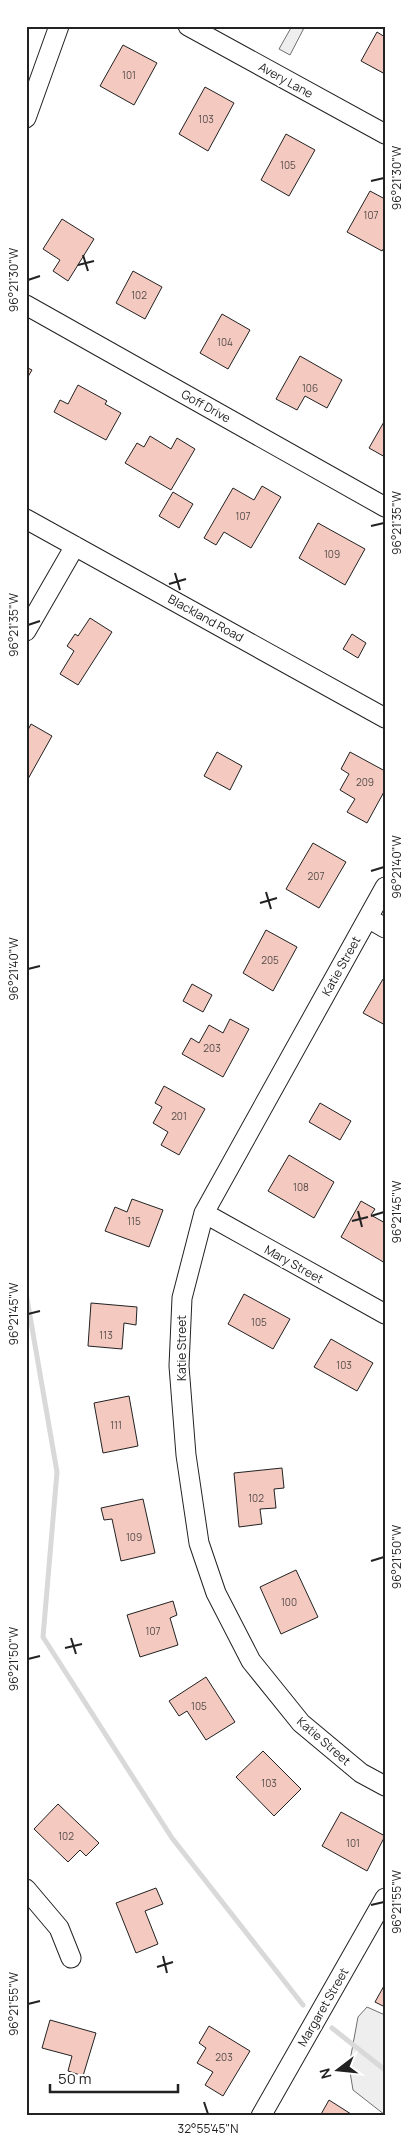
<svg xmlns="http://www.w3.org/2000/svg" width="411" height="2142" font-family="Manrope,sans-serif">
  <rect width="100%" height="100%" fill="#fff"/>
  <path fill="#eee" stroke="#6f6f6f" d="M292,26H305L290,55L279,49Z
    M367,2007L385,2015V2115L353,2090L349,2066L358,2017Z"/>
  <g fill="none" stroke-linecap="round" stroke-linejoin="round">
    <path stroke="#d9d9d9" stroke-width="5" d="M26,1293L57,1472L43,1637L172,1838L303,2005
      M332,2028L385,2070"/>
  </g>
  <path fill="#f3c9c0" stroke="#222" d="M377,32L385,37V74L361,61Z
    M123,45L157,63L134,105L100,86Z
    M205,87L234,103L208,151L179,134Z
    M286,134L315,150L289,196L261,180Z
    M370,191L385,199V246L382,251L347,232Z
    M62,219L94,239L68,281L53,271L60,260L43,249Z
    M133,271L162,287L145,319L116,303Z
    M222,314L250,330L228,369L200,353Z
    M300,356L342,380L327,408L305,396L297,410L276,399Z
    M26,367L32,370L26,380Z
    M78,385L107,401L105,404L121,413L106,440L54,412L60,400L68,404Z
    M385,420V457L369,448Z
    M150,436L171,449L177,438L195,449L171,490L125,463L137,443L144,447Z
    M262,486L281,497L251,548L224,532L216,545L204,538L233,488L254,500Z
    M173,492L193,504L179,528L159,516Z
    M318,523L365,549L345,585L299,558Z
    M90,618L112,632L78,685L60,674L74,651L67,646L75,634L78,636Z
    M352,634L366,643L358,658L343,649Z
    M31,724L52,736L28,779L26,734Z
    M217,752L242,766L230,790L204,776Z
    M350,752L385,771V790L367,823L347,812L355,799L340,790L349,774L341,769Z
    M313,843L346,862L319,908L286,889Z
    M266,930L297,947L273,991L243,973Z
    M383,979L385,980V1025L363,1013Z
    M192,984L212,995L203,1012L183,1001Z
    M230,1019L249,1029L223,1077L182,1054L191,1038L199,1043L209,1025L223,1033Z
    M164,1086L205,1109L179,1155L161,1145L168,1132L153,1123L162,1107L155,1103Z
    M320,1103L351,1121L340,1140L309,1122Z
    M289,1155L334,1182L314,1218L268,1191Z
    M132,1199L163,1210L149,1247L105,1231L115,1207L127,1212Z
    M361,1201L375,1209L371,1215L385,1223V1263L341,1237Z
    M244,1294L290,1319L273,1349L228,1324Z
    M91,1303L137,1307L136,1325L124,1323L122,1349L88,1346Z
    M331,1339L373,1363L357,1391L314,1367Z
    M129,1396L138,1446L103,1453L94,1403Z
    M282,1468L284,1488L274,1489L276,1508L260,1509L262,1524L239,1527L234,1473Z
    M143,1499L155,1553L121,1561L112,1519L104,1520L101,1508Z
    M296,1570L318,1617L281,1634L260,1587Z
    M173,1601L177,1615L170,1618L178,1645L140,1657L127,1615Z
    M206,1677L235,1722L206,1740L187,1711L179,1716L169,1701Z
    M263,1751L301,1789L274,1816L236,1777Z
    M58,1804L99,1843L86,1856L80,1850L68,1862L34,1829Z
    M341,1812L385,1836L367,1871L322,1846Z
    M156,1888L163,1904L145,1911L158,1944L136,1953L116,1903Z
    M385,1984V2007L375,2002Z
    M50,2020L96,2033L83,2076L68,2071L72,2056L42,2048Z
    M209,2026L250,2051L223,2096L205,2085L213,2072L197,2063L206,2048L199,2043Z
    M329,2100L351,2114L350,2116H320Z"/>
  <g fill="none" stroke-linecap="round" stroke-linejoin="round">
    <g stroke="#222" stroke-width="21">
      <path id="minor" d="M188,26L385,134
        M26,118L59,26
        M26,305L385,507
        M26,519L385,718
        M26,631L75,546
        M385,887L204,1213L182,1298L179,1366L186,1455L199,1543L216,1593L251,1661L301,1723L361,1773L385,1786
        M368,918L385,928
        M204,1213L385,1314
        M26,1889L59,1928L71,1958
        M261,2116L385,1898"/>
    </g>
    <use href="#minor" stroke="#fff" stroke-width="19"/>
  </g>
  <path fill="none" stroke="#222" stroke-width="2" d="M371,181L384,178M83,255L88,271M78,265L94,261M28,280L40,276M371,526L384,523M175,573L180,590M169,584L186,579M28,625L40,621M371,871L384,867M266,892L271,909M260,903L277,898M28,969L40,966M358,1211L362,1227M371,1216L384,1212M352,1221L368,1217M28,1314L40,1311M371,1561L384,1557M71,1638L76,1654M65,1648L82,1644M28,1659L40,1656M371,1905L384,1902M163,1956L167,1973M157,1967L173,1962M28,2004L40,2001M204,2102L208,2114"/>
  <g text-anchor="middle" dominant-baseline="central" stroke-width="4" stroke-linejoin="round" paint-order="stroke">
    <g font-size="10" fill="#564c4a">
      <text x="129" y="75">101</text>
      <text x="206" y="119">103</text>
      <text x="288" y="165">105</text>
      <text x="371" y="215">107</text>
      <text x="139" y="295">102</text>
      <text x="225" y="342">104</text>
      <text x="310" y="388">106</text>
      <text x="243" y="516">107</text>
      <text x="332" y="554">109</text>
      <text x="365" y="782">209</text>
      <text x="316" y="876">207</text>
      <text x="270" y="960">205</text>
      <text x="212" y="1048">203</text>
      <text x="179" y="1116">201</text>
      <text x="301" y="1187">108</text>
      <text x="134" y="1221">115</text>
      <text x="259" y="1322">105</text>
      <text x="106" y="1335">113</text>
      <text x="344" y="1365">103</text>
      <text x="116" y="1425">111</text>
      <text x="256" y="1498">102</text>
      <text x="134" y="1537">109</text>
      <text x="289" y="1602">100</text>
      <text x="153" y="1631">107</text>
      <text x="199" y="1706">105</text>
      <text x="269" y="1783">103</text>
      <text x="66" y="1836">102</text>
      <text x="353" y="1843">101</text>
      <text x="224" y="2057">203</text>
    </g>
    <g font-size="12" fill="#222" stroke="#fff">
      <text transform="translate(286 80) rotate(29)">Avery Lane</text>
      <text transform="translate(206 406) rotate(29)">Goff Drive</text>
      <text transform="translate(206 618) rotate(29)">Blackland Road</text>
      <text transform="translate(341 966) rotate(-61)">Katie Street</text>
      <text transform="translate(294 1264) rotate(29)">Mary Street</text>
      <text transform="translate(181 1348) rotate(-90)">Katie Street</text>
      <text transform="translate(324 1741) rotate(41)">Katie Street</text>
      <text transform="translate(323 2007) rotate(-60)">Margaret Street</text>
    </g>
  </g>
  <rect width="411" height="2142" fill="none" stroke="#ffffff" stroke-width="55"/>
  <g transform="translate(338 2070) rotate(254)" stroke="#ffffff" stroke-width="4" paint-order="stroke">
  <path d="M0-4L9 19L0 12L-9 19Z" fill="#222222"/>
  <text y="-8" font-size="14" font-weight="bold" text-anchor="middle" fill="#222222">N</text>
  </g>
  <path d="M50 2084v8h128v-8" fill="none" stroke="#222222" stroke-width="2.5"/>
  <text x="58" y="2084" font-size="15" fill="#222222" stroke="#ffffff" stroke-width="4" paint-order="stroke">50 m</text>
  <rect x="28" y="28" width="356" height="2086" fill="none" stroke="#222" stroke-width="2"/>
  <g font-size="12" text-anchor="middle" fill="#222">
    <text transform="translate(397 178) rotate(-90)" y="4">96°21'30"W</text>
    <text transform="translate(14 280) rotate(-90)" y="4">96°21'30"W</text>
    <text transform="translate(397 523) rotate(-90)" y="4">96°21'35"W</text>
    <text transform="translate(14 625) rotate(-90)" y="4">96°21'35"W</text>
    <text transform="translate(397 867) rotate(-90)" y="4">96°21'40"W</text>
    <text transform="translate(14 969) rotate(-90)" y="4">96°21'40"W</text>
    <text transform="translate(397 1212) rotate(-90)" y="4">96°21'45"W</text>
    <text transform="translate(14 1314) rotate(-90)" y="4">96°21'45"W</text>
    <text transform="translate(397 1557) rotate(-90)" y="4">96°21'50"W</text>
    <text transform="translate(14 1659) rotate(-90)" y="4">96°21'50"W</text>
    <text transform="translate(397 1902) rotate(-90)" y="4">96°21'55"W</text>
    <text transform="translate(14 2004) rotate(-90)" y="4">96°21'55"W</text>
    <text x="208" y="2133">32°55'45"N</text>
  </g>
</svg>
